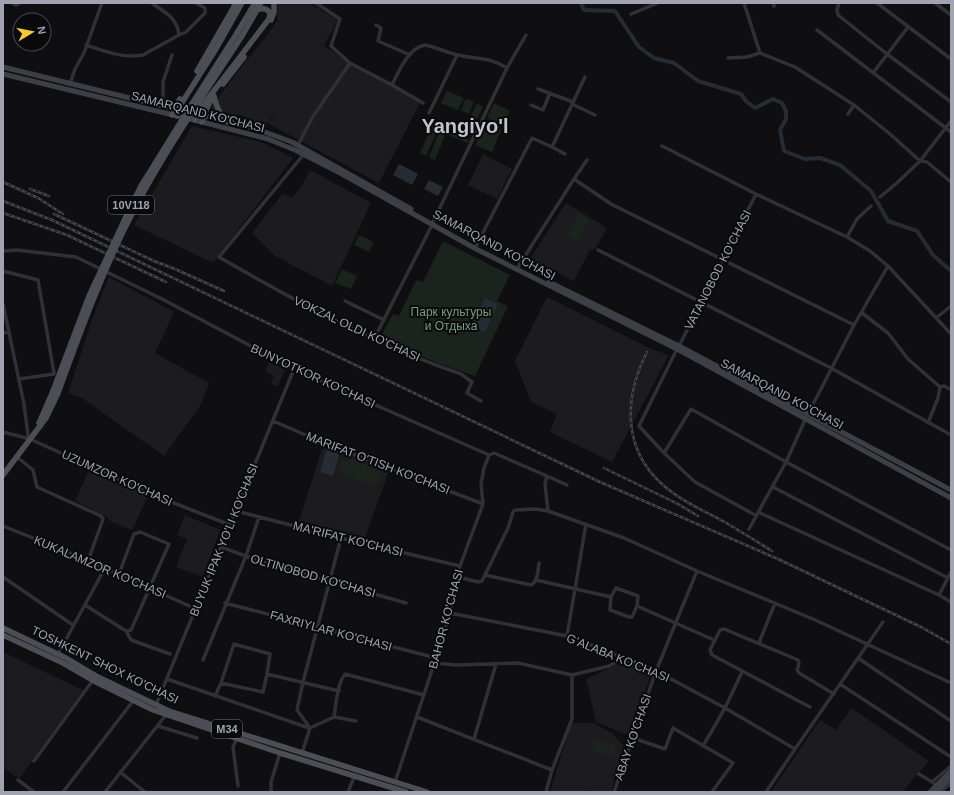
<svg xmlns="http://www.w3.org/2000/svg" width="954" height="795" font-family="Arial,sans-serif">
  <rect width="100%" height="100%" fill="#0f0f11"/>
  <path fill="#1c1b1e" d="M278,3H309L338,20L324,46L420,103L379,183L269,124L274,112L266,127L239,114L237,121L211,114L210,111L215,102L249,57L263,41L277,21Z
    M192,126L261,142L293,158L213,263L134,225Z
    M483,154L512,169L497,199L468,185Z
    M310,170L371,203L332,286L275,256L252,233L283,193L292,198L301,186H302Z
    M566,203L607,228L595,249L590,250L574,281L530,259Z
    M109,277L174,312L155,353L209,383L202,403L164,456L82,398L68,393L93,317Z
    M547,297L651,349L669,355L612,462L550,432L557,414L531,402L515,361Z
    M269,362L285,370L278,386L271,384L274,376L265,371Z
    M324,443L389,471L364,540L298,524Z
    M89,470L148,496L132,530L110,521L107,517L75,501Z
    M185,515L220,530L203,577L176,567L187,539L177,535Z
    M3,652L83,690L19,779L3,767Z
    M627,660L652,671L630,736L596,722L586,679Z
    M851,708L929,761L902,792H771L820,720L836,730Z
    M573,723H593L612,733L624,746L611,792H592L585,790V792H550L570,727Z"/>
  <path fill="#1b231d" d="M447,91L464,98L458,110L441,103Z
    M466,99L474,102L469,114L461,110Z
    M477,103L483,107L477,119L471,116Z
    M494,103L510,111L504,125L487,118Z
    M434,121L440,124L426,156L420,153Z
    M485,123L501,130L492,152L475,145Z
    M442,125L448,128L435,160L429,157Z
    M449,131L469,140L468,143L448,135Z
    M579,214L590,219L578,242L567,236Z
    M359,235L374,242L369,252L354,245Z
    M443,241L510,275L497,301L508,306L475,376L437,363L380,338L393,314L399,316L416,280L423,282Z
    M342,269L357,276L351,289L335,283Z
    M350,459L376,468L381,476L379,481L372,484L344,476L340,467L341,462Z
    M594,738L617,745L614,757L591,750Z"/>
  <path fill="#252c34" d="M399,164L418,174L412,185L393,175Z
    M429,180L443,187L438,196L424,189Z
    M485,298L498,304L485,332L471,326Z
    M327,448L340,452L333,476L320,472Z"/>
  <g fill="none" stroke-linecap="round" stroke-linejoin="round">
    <path stroke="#252c34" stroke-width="4" d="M581,3L584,10L615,11L639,47L654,58L674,63L698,81L741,94L746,101L755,108L773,99L782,103L786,111V119L780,130L784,151L805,159L820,158L840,165L871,191L888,221L917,231L933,255L951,271"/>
    <path stroke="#303036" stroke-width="3.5" d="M12,3L16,5L20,3
      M152,3C165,13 177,17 179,35
      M744,3L760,53
      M773,3L774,6
      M839,3L837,10L838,15L887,54L951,102
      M877,3L951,59
      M935,3L951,15
      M631,14L658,3
      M376,25L381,28L378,41L410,55
      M817,30L951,132
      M86,45C104,51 124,59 143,55L179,35L186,32L205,13V8L196,3
      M728,58L747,57L760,53L795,67L854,105L890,134L920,161L927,162L951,182
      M350,63L392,85C399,71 408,48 425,45C436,47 447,53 458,55C478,60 488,56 507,68
      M873,73L908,27
      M70,84L75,69L84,53L102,3
      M392,85L423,103
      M538,89L573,102
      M572,104L595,115
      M531,105L543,110L550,93
      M162,106L163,97V82L172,55
      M429,113L457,55
      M848,114L854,105
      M298,145L312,118L350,63L331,46L340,19L316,3
      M662,146L756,194L847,237L870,251L888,266L951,334
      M552,147L565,154
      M304,154L219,257C297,302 376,345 461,374L472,382L467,393L481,401
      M587,160L574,179L611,204L854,325
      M880,197L898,182L920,161L951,121
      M433,222L507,68L526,35
      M847,237L857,219L871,206
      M476,246L532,138L552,147L585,77
      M598,250L831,368L951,435
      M3,251L17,250L76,257L162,299L294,369L489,455L494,453L547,476L545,484L548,511
      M518,267L574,179
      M3,271L38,280L54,373V374L19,379
      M345,301L384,320
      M3,304L24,404L28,435L30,439
      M862,313L888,333L908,359L940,387
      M936,318L951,306
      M3,333L9,332
      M374,339L432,225
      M679,346L756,194
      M677,349L639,426L664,453L695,482L757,516
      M808,414L854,325L888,266
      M273,421L322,442L483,504
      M928,423L938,398L940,387L944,386L950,389
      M3,432L30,439L151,494L230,525
      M664,453L691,409L786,462L951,550
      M17,457L33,470L37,487L101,516L103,519L88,561
      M547,476L567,485
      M773,487L948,578
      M236,511L341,538L460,566
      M758,512L939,595L951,602
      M3,526L85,559L196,609
      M749,529L786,462L806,418
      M221,547L262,562L406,603
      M485,575L531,585C538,582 538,570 539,563
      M3,577L73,625
      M458,577L478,582L482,581L508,528L513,512L515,510L535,509L548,511L624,538L697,571L813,619L951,683
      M536,580L611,597
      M616,588L638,596L637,606L632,617H629L610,610L611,597Z
      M939,595L951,572
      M225,603L436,658
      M85,605L126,631L131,630L169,544L140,532L134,534L119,574
      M637,606L714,640
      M450,613L567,636L624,658L656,671L725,708L795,749
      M126,631L131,640L170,654
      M567,636L586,524
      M759,643L775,603
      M234,644L270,654L267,674L263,692L221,683Z
      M58,654L105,568
      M858,658L951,721
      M203,660L246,556L259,517
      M435,663L455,665L518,663L572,675L609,666L624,658
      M267,674L339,691
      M167,679L309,728
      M840,684L951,757
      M215,696L221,683
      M156,705L294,369
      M810,707L712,655L710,650L720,630L724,629L798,660L799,664L797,670L799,673L834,694
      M417,717L552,770
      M356,721L334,717C336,705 337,684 345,674L424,695
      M158,726L197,738
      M310,728L297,710L303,682L341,538
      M237,738L233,747L238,786
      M633,738L665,749L673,728L733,763L712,792
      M474,739L496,664
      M703,746L725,708L742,672
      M302,753L310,728L334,717
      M34,761L93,680
      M120,772L145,792
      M919,774L932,782L944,792
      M18,780L34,792
      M395,782L436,658L450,613L460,566L483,504L481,484L484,468L489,455
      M932,782L951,766
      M942,791L951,783
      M63,792L133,701
      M105,792L166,715
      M271,792V782L280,753
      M348,792L355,775
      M546,792L552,770L572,719V675
      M614,792L656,671L697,571
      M766,792L795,749L883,622"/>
    <path stroke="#3e3f46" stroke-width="5" d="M3,67L191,113
      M3,74L198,121L268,139L295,150L342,174L476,249L677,349L951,498
      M201,115L254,128L292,142L411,209
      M549,282L679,346L951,490"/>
    <path stroke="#4c4d55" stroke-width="5.5" d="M271,20L274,12V3
      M237,33L255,3
      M242,36L261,3
      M197,71L236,3
      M223,84L244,57
      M214,96C216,106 220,116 228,122
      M172,115L174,109L180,99
      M177,116L181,104L216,49L242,3
      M195,120L200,109L269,19L270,14C268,8 263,8 257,10
      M202,122L204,114L211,100
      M39,423L53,391
      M3,475L46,418L58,393
      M3,628L66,658L98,677L169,711L427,792
      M3,635L63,663L96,682L153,710L280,753L406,792"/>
    <g stroke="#47484f" stroke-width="2.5">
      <path id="rail" d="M3,182L38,198L63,214
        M30,189L49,196
        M3,201L52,220L600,482L778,559L921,627L951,644
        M3,213L67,235L166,282
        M54,214L154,261L175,269L224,291
        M647,352C624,397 622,449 663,485C682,502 707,512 728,524C743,533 758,542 772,551
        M604,468L678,504L698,516"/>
    </g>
    <use href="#rail" stroke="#0a0a0c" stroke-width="1" stroke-dasharray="3" stroke-linecap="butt"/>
    <path stroke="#3e3f46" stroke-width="5" d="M930,792L951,771
      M936,792L951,777"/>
    <path stroke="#4c4d55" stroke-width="5.5" d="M53,391L89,296L131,206L141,186L190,107L237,33
      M58,393C81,330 104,267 135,208C166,149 205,93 242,36"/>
  </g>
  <g text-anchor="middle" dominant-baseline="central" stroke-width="4" stroke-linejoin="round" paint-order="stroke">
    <g fill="#0a0a0c" stroke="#737580" stroke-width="1">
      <rect x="108" y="196" width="46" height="18" rx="3"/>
      <rect x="212" y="720" width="30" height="18" rx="3"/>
    </g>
    <g font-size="11" font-weight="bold" fill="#a0a3b2">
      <text x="131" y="205">10V118</text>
      <text x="227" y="729">M34</text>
    </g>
    <g font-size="12" fill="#a0a3b2" stroke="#0a0a0c">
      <text transform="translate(198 112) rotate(14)">SAMARQAND KO'CHASI</text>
      <text transform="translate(494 245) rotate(28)">SAMARQAND KO'CHASI</text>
      <text transform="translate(718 270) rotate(-63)">VATANOBOD KO'CHASI</text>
      <text transform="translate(357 329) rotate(25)">VOKZAL OLDI KO'CHASI</text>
      <text transform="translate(313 376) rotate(25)">BUNYOTKOR KO'CHASI</text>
      <text transform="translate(782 394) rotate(28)">SAMARQAND KO'CHASI</text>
      <text transform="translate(378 463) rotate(21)">MARIFAT O'TISH KO'CHASI</text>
      <text transform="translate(117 478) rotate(24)">UZUMZOR KO'CHASI</text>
      <text transform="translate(348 539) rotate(14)">MA'RIFAT KO'CHASI</text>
      <text transform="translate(224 540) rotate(-68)">BUYUK IPAK YO'LI KO'CHASI</text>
      <text transform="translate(100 567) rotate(23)">KUKALAMZOR KO'CHASI</text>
      <text transform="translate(313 576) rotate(16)">OLTINOBOD KO'CHASI</text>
      <text transform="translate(446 619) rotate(-75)">BAHOR KO'CHASI</text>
      <text transform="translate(331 631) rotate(15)">FAXRIYLAR KO'CHASI</text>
      <text transform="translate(618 658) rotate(22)">G’ALABA KO’CHASI</text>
      <text transform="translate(105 665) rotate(26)">TOSHKENT SHOX KO'CHASI</text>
      <text transform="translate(633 737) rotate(-71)">ABAY KO'CHASI</text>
    </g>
    <g font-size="12" fill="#759e7d" stroke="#0a0a0c">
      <text x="451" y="312">Парк культуры<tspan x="451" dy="14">и Отдыха</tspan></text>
    </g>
    <g font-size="20" font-weight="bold" fill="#c1c2ce" stroke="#0a0a0c">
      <text x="465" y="126">Yangiyo'l</text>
    </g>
  </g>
  <rect width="954" height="795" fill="none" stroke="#a0a3b2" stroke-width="8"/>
  <g transform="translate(32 32) rotate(80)"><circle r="19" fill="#0a0a0c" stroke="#46474e"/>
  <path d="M0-3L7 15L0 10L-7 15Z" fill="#f8cc1f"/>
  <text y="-6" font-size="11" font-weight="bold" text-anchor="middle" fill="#a0a3b2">N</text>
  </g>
</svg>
